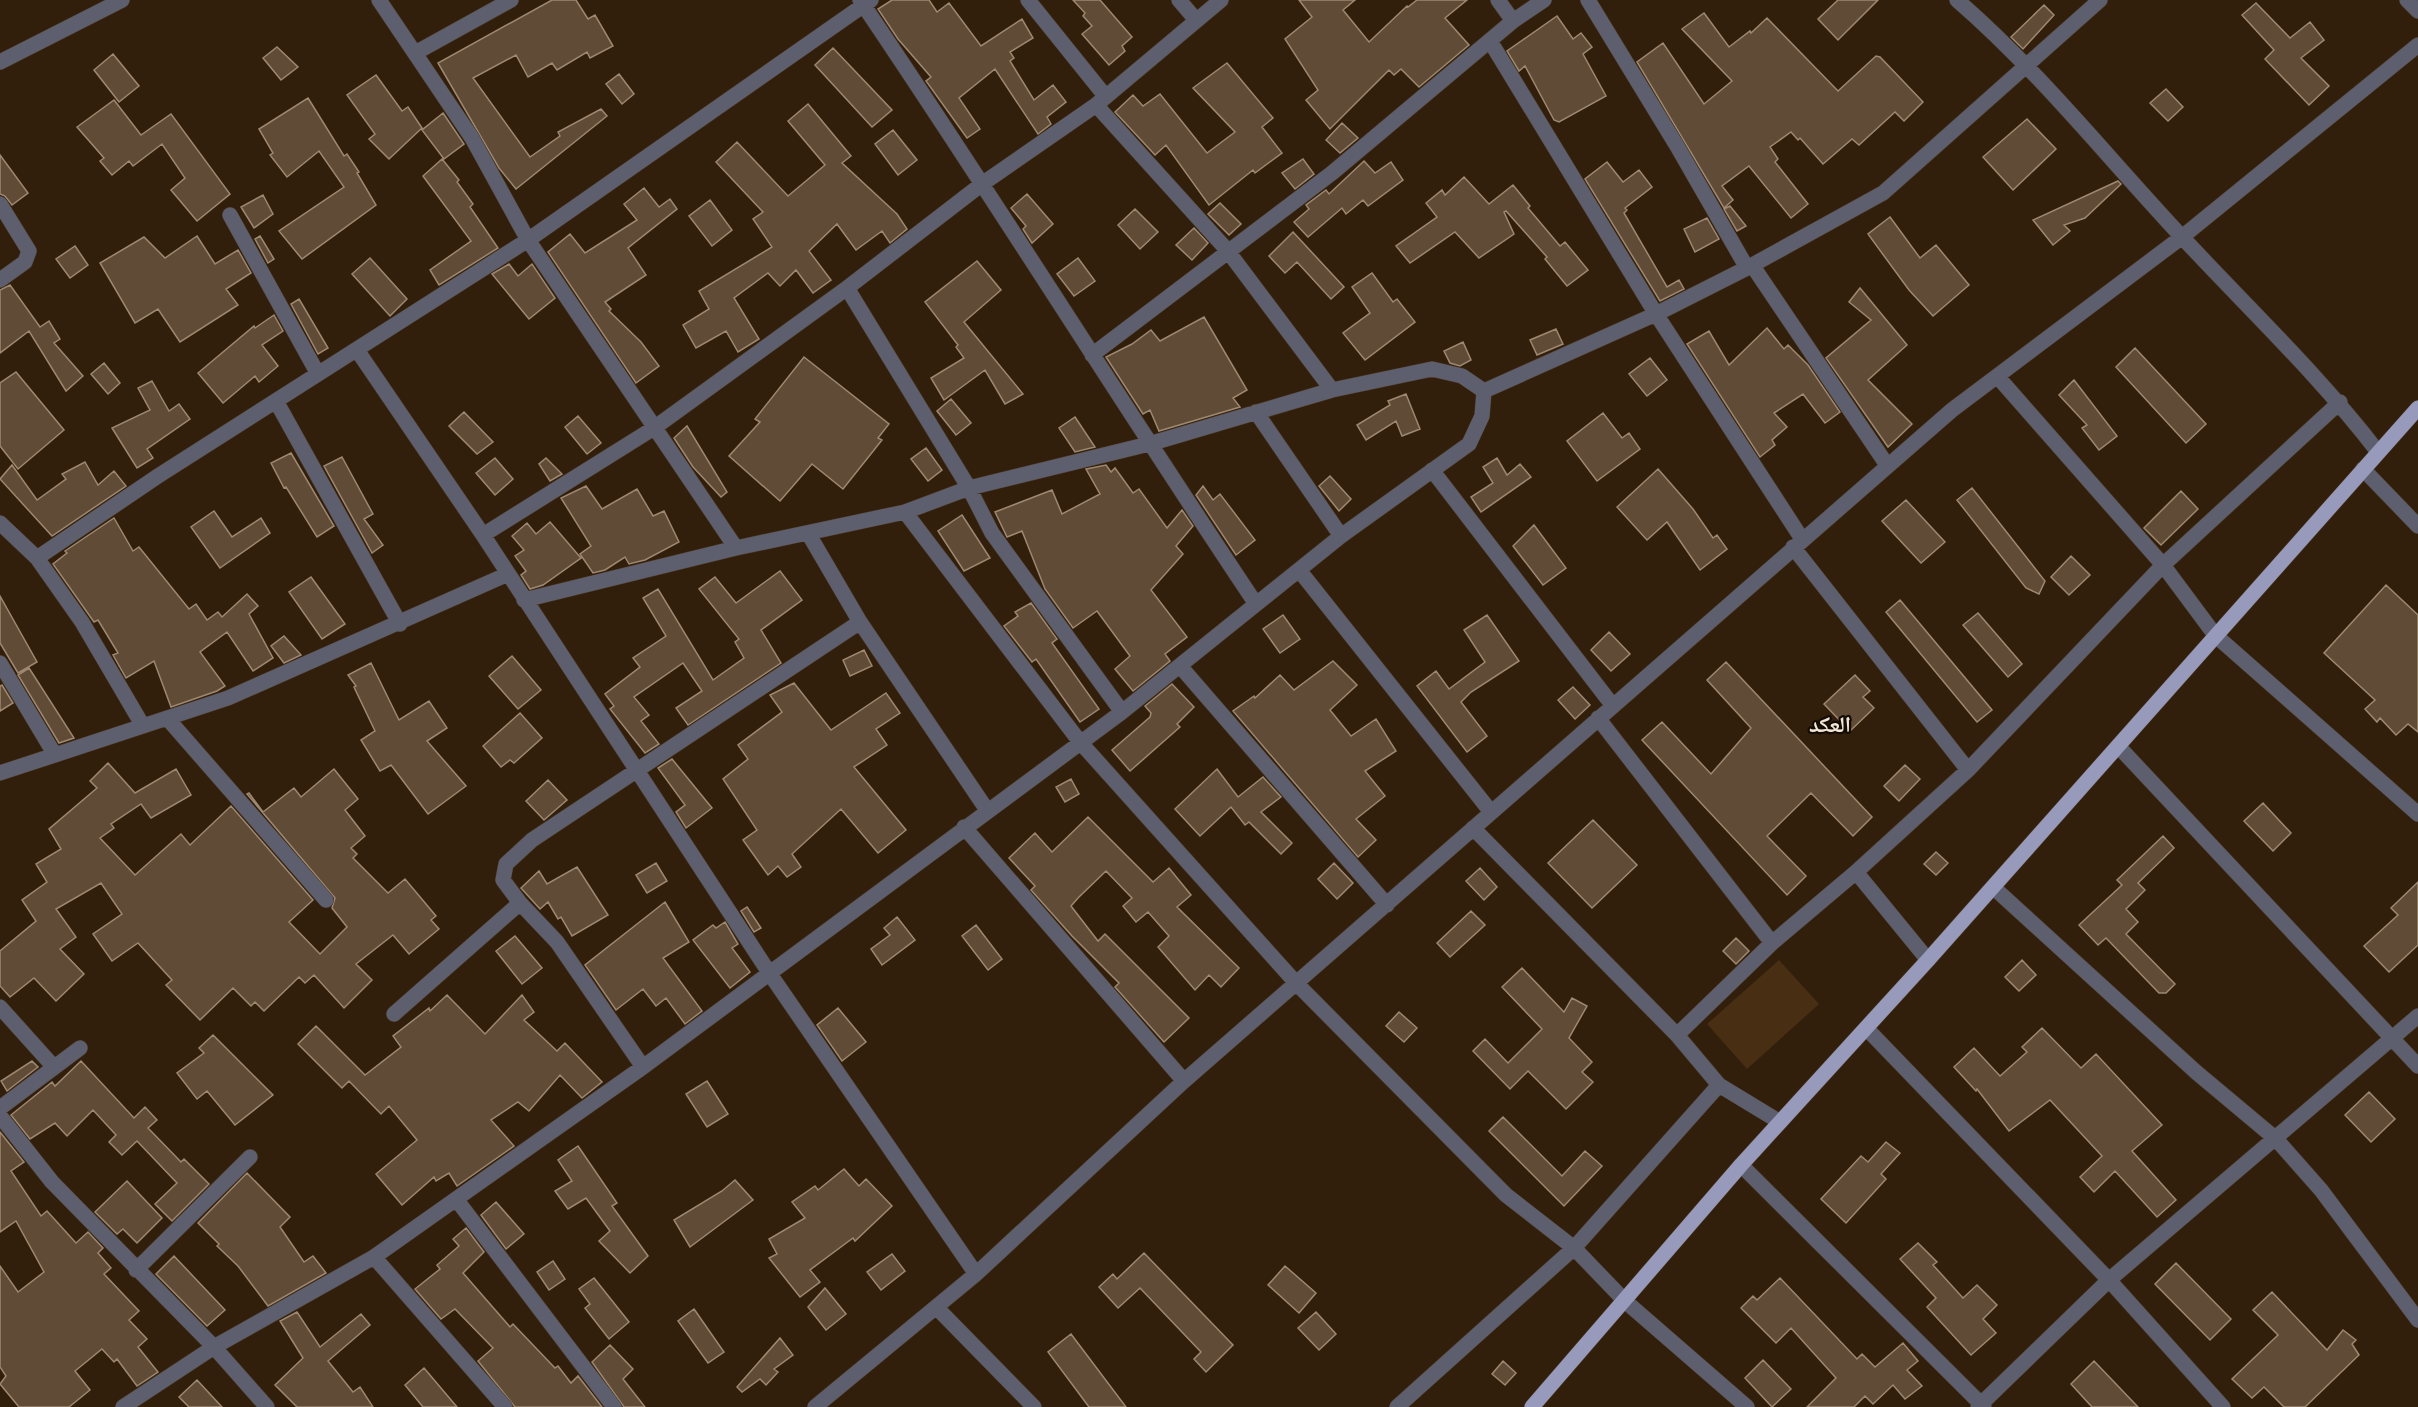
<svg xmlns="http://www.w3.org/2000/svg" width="2418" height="1407" font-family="Montserrat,'Noto Naskh Arabic',sans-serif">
  <rect width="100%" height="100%" fill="#311f0b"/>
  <path fill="#482e13" d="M1779,960L1819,1004L1747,1069L1707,1024Z"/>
  <path fill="#604b37" stroke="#9f8871" stroke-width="1.5" d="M552,0H576L588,19L595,15L613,46L590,58L587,52L557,70L552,63L528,77L516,55L473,78L530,157L560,136L558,132L601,109L607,116L516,189L499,168L438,63Z
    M892,0H929L937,12L949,3L981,46L1022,19L1033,38L1010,52L1014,58L1010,61L1034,100L1053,85L1066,102L1047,117L1051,124L1038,134L995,69L959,98L980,129L967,138L926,81L931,77L898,39L878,9Z
    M1073,0H1100L1132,37L1122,46L1125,51L1109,65L1082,34L1092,26L1083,16L1085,13Z
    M1299,0H1355L1343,10L1369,42L1407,6L1408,7L1417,0H1467L1445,18L1469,45L1419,87L1401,69L1394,75L1389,70L1330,129L1306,100L1318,90L1285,39L1312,17Z
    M1838,0H1878L1838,40L1818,19Z
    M2256,3L2290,38L2310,22L2324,40L2301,58L2329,86L2309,105L2265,59L2274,50L2242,15Z
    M2044,5L2054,15L2023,49L2011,37Z
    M1704,13L1729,47L1750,31L1751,33L1767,18L1838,91L1876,56L1880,57L1923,102L1904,121L1895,112L1859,145L1852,139L1823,164L1800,138L1798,140L1791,132L1770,147L1778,159L1775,162L1808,204L1791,218L1749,166L1722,186L1733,200L1724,208L1637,62L1663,43L1704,104L1732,81L1682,29Z
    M1557,16L1573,39L1581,33L1592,47L1583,54L1606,96L1559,122L1554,120L1525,66L1519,71L1507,51Z
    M277,47L298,67L281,80L263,58Z
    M833,48L892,110L872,127L815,65Z
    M113,54L139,86L119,102L94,70Z
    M1227,63L1273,118L1262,127L1282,153L1255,173L1253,170L1209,205L1166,145L1155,155L1115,112L1133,95L1143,106L1160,94L1207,153L1235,132L1193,88Z
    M619,74L634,94L622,104L606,84Z
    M376,75L402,111L408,107L422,128L389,159L369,139L375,134L347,95Z
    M2166,89L2183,107L2168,121L2150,103Z
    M308,98L344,156L347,154L359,172L357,173L376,205L302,259L279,231L344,187L319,151L287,177L270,155L273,153L259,129Z
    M114,100L141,135L171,114L230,194L197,221L171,190L185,178L162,144L133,166L129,161L112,175L100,161L104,158L77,127Z
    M808,104L851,156L842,163L897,214L907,229L890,243L882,231L856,250L837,224L809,251L831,280L813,293L796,270L780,286L768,273L734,298L759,339L738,352L726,331L696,348L683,325L709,309L699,291L772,247L753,219L763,212L716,162L737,142L788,196L825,165L788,121Z
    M443,113L464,144L444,159L422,130Z
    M2027,119L2056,149L2013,190L1983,157Z
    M1342,123L1358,138L1340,153L1326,140Z
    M893,130L917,160L898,175L875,144Z
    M0,155L28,193L12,205L5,196L0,194Z
    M442,159L459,180L457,182L473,204L470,207L498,248L439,285L430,270L471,241L423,176Z
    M1303,159L1314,174L1295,189L1282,173Z
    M1364,161L1375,173L1391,162L1403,180L1368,206L1363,200L1346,214L1342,208L1308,237L1294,222L1309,209L1306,205L1326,190L1329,194Z
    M1607,162L1623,182L1639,170L1652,187L1625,208L1627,210L1624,213L1667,287L1679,280L1684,289L1660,301L1585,179Z
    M1464,177L1489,204L1513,185L1530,206L1528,208L1560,246L1565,242L1588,270L1567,286L1545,259L1547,257L1506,211L1504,212L1514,234L1479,258L1455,232L1410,263L1396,246L1437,217L1426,203L1442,190L1445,195Z
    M2118,181L2121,184L2085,218L2064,225L2070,231L2053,245L2033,220Z
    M644,188L659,207L670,199L677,209L628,248L646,275L605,302L611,309L609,311L641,342L659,366L636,383L548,252L570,234L585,253L637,220L624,204Z
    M1027,194L1053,224L1032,243L1023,229L1026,226L1011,208Z
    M263,195L273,214L254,228L241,207Z
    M710,200L732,230L712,246L689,216Z
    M1220,203L1241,224L1229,235L1208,214Z
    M1730,206L1746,226L1737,231L1724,209Z
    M1135,209L1158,232L1140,249L1118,225Z
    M1890,217L1920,258L1936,245L1969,285L1933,316L1909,290L1868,234Z
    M1707,218L1719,239L1695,252L1684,229Z
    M1194,228L1208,243L1192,260L1176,245Z
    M1293,232L1344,287L1331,299L1297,262L1285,273L1269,256Z
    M197,236L215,264L238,250L251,273L226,289L238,305L180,342L158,309L135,323L100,263L144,237L165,258Z
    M260,236L274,259L268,263L255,239Z
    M75,246L88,265L70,278L56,259Z
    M370,258L407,299L390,316L352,274Z
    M1078,258L1095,281L1074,296L1057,274Z
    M977,261L1001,290L964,322L1023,394L1005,404L985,370L944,400L931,378L964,358L956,347L958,345L925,302Z
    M509,264L518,276L532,264L555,298L529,319L492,274Z
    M1372,273L1393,302L1397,299L1415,322L1365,360L1343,333L1370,313L1352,287Z
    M10,285L40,327L49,321L60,339L54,343L83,376L66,391L29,331L0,353V290Z
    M1860,288L1907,345L1868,380L1912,424L1888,447L1826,358L1871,320L1849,302Z
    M299,299L328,348L318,354L291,304Z
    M274,315L283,331L262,345L278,366L259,382L255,376L223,403L198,373L254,326L255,328Z
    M1204,317L1247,390L1233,398L1240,407L1159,431L1150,410L1143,414L1106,357L1132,344L1151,330L1160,341Z
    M1767,328L1784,349L1788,345L1808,365L1840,412L1825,423L1803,394L1774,413L1787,427L1772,440L1775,445L1760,457L1687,344L1709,331L1729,365Z
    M1556,329L1563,344L1537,355L1530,340Z
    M1463,342L1471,360L1460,366L1450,363L1444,351Z
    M2135,348L2206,424L2186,443L2116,367Z
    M804,357L889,424L878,438L882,440L843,489L812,464L780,501L729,456L760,422L755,419Z
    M1650,358L1667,380L1647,396L1629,374Z
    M104,363L120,383L108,394L91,374Z
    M16,372L64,430L18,469L0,446V383Z
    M2074,380L2117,436L2099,450L2082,428L2087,425L2059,395Z
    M152,381L169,411L179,404L190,419L147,449L153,458L137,468L112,428L150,410L138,388Z
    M1406,394L1420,429L1402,436L1396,421L1366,440L1357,425L1390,405L1388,401Z
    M951,399L971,423L956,435L937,411Z
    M464,412L493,442L477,454L449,426Z
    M1603,413L1622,438L1629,433L1640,449L1597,481L1567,441Z
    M578,416L601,443L587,454L565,427Z
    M1075,417L1095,447L1075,452L1059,428Z
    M687,426L727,492L721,497L693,467L674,438Z
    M926,448L942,470L928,481L911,459Z
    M291,453L334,526L317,537L286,487L284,488L271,463Z
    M342,457L373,514L364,519L383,545L372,553L324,466Z
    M495,458L513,479L495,495L476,473Z
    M546,458L562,474L550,481L539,464Z
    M1497,458L1507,475L1520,464L1531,477L1481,512L1471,497L1493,483L1483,467Z
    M85,462L98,485L114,471L126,486L52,536L0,479L12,465L37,500L66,479L62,474Z
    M1106,465L1111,472L1115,468L1133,493L1139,489L1167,528L1182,510L1193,526L1176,546L1183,554L1151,590L1187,637L1165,654L1170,661L1133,691L1115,669L1130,656L1097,611L1073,628L1045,589L1022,531L1007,537L995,512L1052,490L1062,514L1100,494L1086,469Z
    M1658,469L1693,509L1713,538L1717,535L1727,549L1700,570L1667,522L1647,540L1617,507Z
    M1330,476L1351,499L1339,511L1319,486Z
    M586,486L602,509L637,489L653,516L664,511L679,542L645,560L629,564L625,557L605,570L593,573L580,554L591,546L561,498Z
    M1203,486L1213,500L1220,494L1255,540L1236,555L1196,495Z
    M1972,488L2045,581L2039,594L2026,588L1957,500Z
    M2181,491L2198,509L2161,545L2144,528Z
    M1906,500L1945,542L1921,563L1882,521Z
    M214,511L232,537L261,518L270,533L220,568L191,527Z
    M962,515L990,558L964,571L938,531Z
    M114,518L133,551L139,547L189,609L196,604L207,620L218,612L222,617L247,594L258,606L249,614L273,658L253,671L227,632L200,652L225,686L217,691L171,707L154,661L126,678L113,655L118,653L98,620L94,622L53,564L67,553L65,551Z
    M550,522L581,558L543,585L530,589L521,575L526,571L515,556L524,550L512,536L527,523L536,534Z
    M1534,525L1566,568L1543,585L1513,546Z
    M2071,556L2090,575L2069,595L2051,577Z
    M780,571L802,600L761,630L781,663L688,725L676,708L702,691L683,663L634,697L649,715L641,721L659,744L645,753L610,709L614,706L605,694L640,667L633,658L666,636L643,598L658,589L713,680L744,658L735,642L739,639L699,589L715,577L736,603Z
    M311,577L345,624L322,639L289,592Z
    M2386,585L2418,615V732L2408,724L2396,735L2380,718L2377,722L2365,709L2375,700L2324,653Z
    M0,596L37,662L18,673L0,643Z
    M1900,600L1992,710L1977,722L1886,612Z
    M1031,603L1057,639L1052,643L1099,709L1080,722L1036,659L1032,662L1004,626L1018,616L1015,612Z
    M1978,613L2022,664L2008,677L1963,625Z
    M1283,615L1300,639L1280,653L1263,629Z
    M1487,615L1519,661L1471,692L1461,702L1487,736L1467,752L1417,686L1436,671L1449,689L1485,662L1464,630Z
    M1609,632L1630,654L1611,671L1591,650Z
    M284,636L301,655L284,663L271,646Z
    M864,650L872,666L850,676L843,660Z
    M512,656L541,690L518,709L489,676Z
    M1333,661L1357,685L1330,710L1351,736L1376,719L1396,751L1365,771L1385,796L1356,819L1376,840L1358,857L1233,711L1254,696L1255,698L1280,675L1294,690Z
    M1726,662L1872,817L1853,836L1811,793L1767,836L1806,876L1787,895L1642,740L1662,722L1711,774L1751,728L1707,680Z
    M371,663L399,720L429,701L447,728L427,741L466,786L428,814L391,765L380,771L361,740L375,731L354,687L356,686L348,675Z
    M29,668L74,738L59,743L18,675Z
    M1855,675L1870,691L1863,697L1874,708L1850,731L1824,704Z
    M794,683L831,730L886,693L900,713L876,729L887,745L854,767L906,830L878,853L841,809L792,854L801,867L787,877L778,866L768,875L743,840L757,830L723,779L748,759L738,745L782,712L770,695Z
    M1172,684L1194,707L1177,724L1180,727L1130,771L1112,750L1150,717L1151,713L1145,706Z
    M2,685L13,703L0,711V686Z
    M1573,687L1590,705L1575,719L1558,700Z
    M520,713L542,738L514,763L510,760L501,767L483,746Z
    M672,759L712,808L686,828L676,812L685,805L658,768Z
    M108,763L135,793L176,769L191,795L151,818L141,804L111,824L114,828L100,838L135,875L181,834L190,845L231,806L313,900L289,922L320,954L347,927L332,908L335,898L247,794L249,793L263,812L294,788L301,797L334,769L358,799L345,810L365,836L351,848L357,854L353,858L388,893L405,879L436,916L431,920L439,929L409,954L393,935L356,964L372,980L344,1008L314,975L305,983L299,977L264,1011L255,1002L251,1006L233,988L200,1020L166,985L172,980L138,943L112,961L93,934L122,914L101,883L56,909L76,937L60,949L84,974L56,1001L34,978L10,997L0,986V951L36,921L22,900L47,882L36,864L61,849L49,829L97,788L90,781Z
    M1905,765L1920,779L1899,801L1884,786Z
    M1217,769L1238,797L1263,777L1281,797L1261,812L1292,843L1281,854L1249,822L1245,825L1231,807L1200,836L1175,809Z
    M1071,779L1079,794L1065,802L1056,787Z
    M548,780L567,800L544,820L526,801Z
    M2263,803L2291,833L2273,851L2244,821Z
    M1088,817L1153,882L1169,868L1191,895L1177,907L1239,968L1221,987L1209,975L1195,990L1158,947L1169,936L1148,912L1136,922L1123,906L1132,898L1106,871L1079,897L1071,906L1098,941L1105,934L1189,1018L1164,1042L1115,987L1119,983L1072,936L1031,890L1035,886L1009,858L1035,833L1052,852Z
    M1593,820L1637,865L1592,908L1548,863Z
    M2163,836L2174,848L2138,883L2145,890L2126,909L2138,922L2126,934L2175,984L2166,993H2159L2106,938L2098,945L2079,925L2122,885L2117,880Z
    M1936,852L1948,863L1936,875L1924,864Z
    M656,863L667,881L647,893L636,875Z
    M1334,863L1353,883L1337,899L1318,879Z
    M577,867L608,915L572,936L561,917L558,919L548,902L540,909L521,888L539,871L547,884Z
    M1480,868L1497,887L1484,900L1466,881Z
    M2418,882V945L2389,972L2364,946L2398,915L2391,908Z
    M665,902L689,942L663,958L702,1011L685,1024L666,998L656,1006L643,989L616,1010L585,965Z
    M747,907L761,928L754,932L741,911Z
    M1471,911L1485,925L1450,957L1437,943Z
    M897,917L915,940L882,965L871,949L890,935L884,928Z
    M725,922L738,944L732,948L750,972L730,988L693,940L713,925L716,928Z
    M976,925L1002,959L988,970L962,936Z
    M515,936L542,968L522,984L496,951Z
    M1736,938L1749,951L1736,964L1723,951Z
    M2022,960L2036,975L2019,991L2005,977Z
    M1522,968L1564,1012L1572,998L1587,1006L1569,1038L1592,1062L1582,1072L1593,1082L1566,1109L1528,1071L1510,1089L1473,1051L1485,1039L1508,1063L1542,1029L1502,987Z
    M447,995L485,1034L522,995L534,1012L524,1020L557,1051L565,1043L602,1082L582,1098L560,1075L529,1111L518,1102L491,1120L514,1146L457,1186L449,1173L436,1181L434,1177L402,1205L376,1174L417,1140L389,1106L381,1114L349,1081L342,1088L298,1044L316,1026L365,1075L401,1047L393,1036L429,1008L430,1011Z
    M838,1008L866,1042L842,1061L817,1025Z
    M1399,1012L1417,1028L1404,1042L1386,1026Z
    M2042,1028L2081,1068L2096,1054L2162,1125L2132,1151L2176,1200L2157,1217L2115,1171L2094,1192L2080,1177L2102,1156L2050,1100L2009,1131L1977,1089L1976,1091L1954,1067L1974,1048L2000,1076L2027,1052L2022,1047Z
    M213,1035L273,1095L235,1125L207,1091L197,1099L177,1073L204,1053L199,1048Z
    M32,1061L38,1067L7,1091L1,1081Z
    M81,1061L134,1118L145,1107L157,1120L148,1128L181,1162L184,1159L209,1184L172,1221L155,1204L177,1183L137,1141L122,1155L109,1142L116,1135L93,1110L67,1136L55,1123L30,1139L11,1115L52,1082L55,1086Z
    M707,1081L728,1114L707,1127L686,1094Z
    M2369,1092L2395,1119L2371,1142L2345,1115Z
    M1503,1117L1562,1176L1585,1151L1602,1166L1564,1206L1489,1131Z
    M0,1132L24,1162L11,1171L41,1216L47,1211L76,1243L88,1232L103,1248L98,1253L111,1268L104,1274L139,1311L129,1320L147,1339L138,1347L158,1372L137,1386L117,1359L114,1362L102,1349L75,1371L90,1390L69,1407H19L0,1384L6,1376L0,1367V1266L18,1292L44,1272L16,1221L0,1232Z
    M1886,1142L1900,1153L1881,1174L1886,1179L1846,1223L1821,1199L1861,1156L1868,1162Z
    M578,1146L617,1203L612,1206L648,1256L630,1273L599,1241L610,1231L586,1198L568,1209L555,1191L572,1181L558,1160Z
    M844,1169L859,1186L866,1179L892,1206L855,1241L853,1238L810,1270L820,1282L800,1297L769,1258L777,1254L769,1239L805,1218L792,1202L815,1186L818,1190Z
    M247,1173L290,1217L280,1227L304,1262L313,1256L326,1273L268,1306L238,1266L217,1246L219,1244L198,1223Z
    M735,1180L753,1200L690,1247L674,1220L722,1191Z
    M127,1181L162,1218L137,1243L123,1229L117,1234L95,1212Z
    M496,1202L524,1234L506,1249L481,1215Z
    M466,1228L484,1252L463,1273L510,1327L513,1324L555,1368L558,1366L571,1383L578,1376L602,1407H515L478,1361L493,1348L455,1309L441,1319L415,1289L440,1269L437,1265L459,1246L453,1239Z
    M1918,1243L1937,1262L1933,1265L1963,1298L1977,1285L1997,1305L1983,1319L1996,1333L1971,1355L1927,1307L1936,1298L1900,1259Z
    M1144,1253L1233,1345L1206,1372L1194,1359L1201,1352L1140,1288L1118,1308L1099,1287L1113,1274L1117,1279Z
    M892,1254L905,1271L881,1290L867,1272Z
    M174,1256L225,1310L207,1326L156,1274Z
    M553,1261L565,1279L549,1290L537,1272Z
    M2176,1263L2231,1319L2210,1340L2155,1284Z
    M1285,1266L1316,1293L1299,1313L1268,1285Z
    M594,1278L629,1322L609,1339L585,1308L590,1304L579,1289Z
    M1780,1278L1857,1359L1862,1354L1875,1367L1903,1343L1918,1361L1907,1370L1922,1386L1905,1399L1893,1385L1873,1404L1865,1396L1854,1407H1807L1836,1378L1791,1328L1776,1343L1741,1308L1753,1296L1757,1300Z
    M825,1288L846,1314L826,1330L808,1307Z
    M2272,1292L2327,1350L2343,1330L2356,1340L2352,1344L2359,1355L2305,1407H2284L2264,1387L2252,1398L2232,1379L2278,1335L2253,1310Z
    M694,1309L724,1352L708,1363L678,1321Z
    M297,1312L320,1347L361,1314L370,1325L328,1361L353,1392L360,1387L373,1407H297L275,1385L303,1358L280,1321Z
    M1316,1312L1336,1334L1319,1350L1298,1328Z
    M1071,1334L1126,1407H1089L1048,1352Z
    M780,1338L793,1355L774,1369L778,1372L766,1385L760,1379L742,1392L737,1387Z
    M610,1345L633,1369L623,1379L645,1407H624L592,1362Z
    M1763,1360L1791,1389L1772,1407L1745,1378Z
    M1503,1361L1516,1373L1505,1385L1492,1374Z
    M2094,1361L2138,1407H2092L2071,1384Z
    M424,1368L457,1407H423L405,1385Z
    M197,1380L222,1407H189L179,1397Z"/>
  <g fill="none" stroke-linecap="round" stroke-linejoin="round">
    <g stroke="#4c3b28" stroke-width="16">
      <path id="street" d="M379,0L472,138L528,240L736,548
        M860,0C995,199 1122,404 1256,604
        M1028,0L1106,97
        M1179,0L1196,20
        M1498,0L1513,21
        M1588,0L1677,146L1747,268
        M1957,0C2039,71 2108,158 2182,237C2248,308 2319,375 2378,452
        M2407,0L2418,11
        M1490,41L1656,314L1802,539
        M417,52L511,0
        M0,62L122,0
        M1096,105L1227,250L1332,390
        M0,204L29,251L25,262L0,280
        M230,215L318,374
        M1752,265L1887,465
        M847,288L969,488L992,533L1122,712
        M357,350L483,535L770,974L976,1274
        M1092,355L1332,173L1513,21L1544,0
        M1997,376L2163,565L2215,635L2418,814
        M1484,391L1656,314L1747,268L1883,193L2100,0
        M276,401L400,624
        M1256,412L1341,536
        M2363,469L2418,526
        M1432,470L1613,706
        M905,512L1080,742L1297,984L1506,1195L1574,1248L1625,1301L1747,1407
        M0,523L37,558L82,622L143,726
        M808,533L860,622L987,810
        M483,535L654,428L847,288L982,184L1096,105L1221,0
        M1793,547L1968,770
        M37,558L158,476L528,240L871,0
        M1299,570L1491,812
        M524,600L736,548L905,512L969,488L1149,444L1332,390L1432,369L1462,376L1484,391
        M0,663L55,755
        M1180,666L1387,905
        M167,718L326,900
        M1598,718L1772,943
        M2118,746L2418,1066
        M0,773L228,698L508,574
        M964,827L1184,1081
        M1473,828L1677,1035L1719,1085L1780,1122
        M1856,872L1928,960
        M1993,887L2196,1072L2276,1139L2321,1190L2418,1320
        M0,1007L53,1066
        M394,1014L520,903
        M1867,1029L2109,1280L2223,1407
        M1677,1035L1772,943L1856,872L1968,770L2163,565L2340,402
        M643,1067L557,942L520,903L503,880L506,864L532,840L860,622
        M0,1108L80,1048
        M0,1116L52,1182L214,1347L267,1407
        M1741,1165L1984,1407
        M456,1199L614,1407
        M374,1257L505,1407
        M136,1270L250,1157
        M936,1307L1034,1407
        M123,1407L214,1347L374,1257L643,1067L1122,712L1341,536L1469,444L1482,416L1484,391
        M815,1407L976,1274L1184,1081L1952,410L2182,237L2418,45
        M1397,1407L1574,1248L1719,1085
        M1978,1407L2109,1280L2418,1016"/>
    </g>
    <g stroke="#4c3b28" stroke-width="16">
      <path id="primary" d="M1532,1407L1741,1165L1928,960L2418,408"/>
    </g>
    <use href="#street" stroke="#5d5f6e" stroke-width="15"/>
    <use href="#primary" stroke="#979aba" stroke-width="15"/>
  </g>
  <g text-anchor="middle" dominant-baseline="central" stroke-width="4.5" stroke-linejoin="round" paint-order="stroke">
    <g font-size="22" font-weight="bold" fill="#f2e6d9" stroke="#130b04">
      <text x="1830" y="724">العكد</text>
    </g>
  </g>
</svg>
